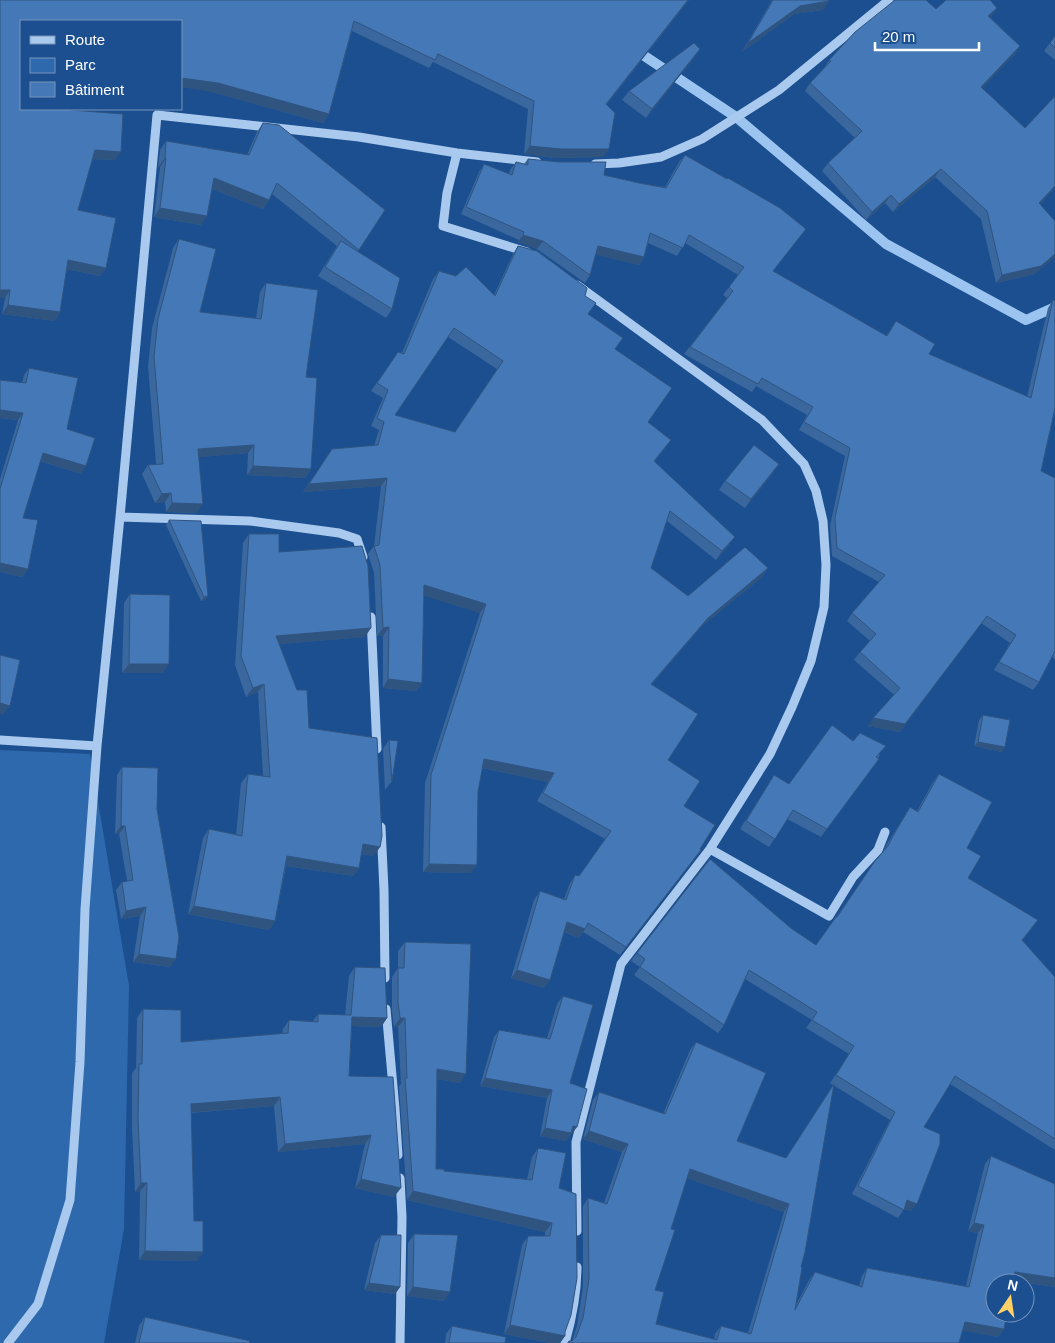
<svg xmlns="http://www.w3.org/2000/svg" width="1055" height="1343" font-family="Helvetica,sans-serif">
  <rect width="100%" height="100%" fill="#1b4f8f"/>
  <path fill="#2e69ad" d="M0,750L90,754L129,986L124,1229L104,1343H0Z"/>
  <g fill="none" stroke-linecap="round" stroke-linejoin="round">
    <path stroke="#9cc4f0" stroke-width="10" d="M634,49L736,117L886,244L1026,320L1055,307"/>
    <path stroke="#a9c9ee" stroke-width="9" d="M457,153L447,193L443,226L527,252
      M595,164L619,163L661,157L702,139L779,90L889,0
      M120,517L250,521L339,533L357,539L363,557
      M371,617L377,749
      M0,740L97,746
      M381,827L384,890L385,978
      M710,849L829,916L853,877L878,850L885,832
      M386,1009L395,1109L398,1155
      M400,1178L402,1217L400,1343
      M577,1231L576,1142L621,964L710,849L770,754L792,707L811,661L824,607L826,565L823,521L816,491L804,464L762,420L577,285
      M8,1343L38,1304L70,1200L80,1062L85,909L97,746L120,517L157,115L359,137L457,153L537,162
      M565,1343C572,1318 577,1293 577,1267"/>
  </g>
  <path fill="#3a679d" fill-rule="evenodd" d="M0,0H689L607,104L603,157L555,158L524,154L528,109L433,62L429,68L352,31L329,114L323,123L212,92L181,21H21V109L115,160L92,159L78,210L106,268L100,276L66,269L60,312L55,321L2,314L5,298H0Z
    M772,0H828L823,10L794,14L742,52Z
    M997,8L990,17L1020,46L1015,54L982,88L1025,128L1055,96V188L1040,204L1035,274L996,283L981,219L935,177L893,212L885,203L866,220L822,171L828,163L855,138L805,91L810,83L824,68L829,60L936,9Z
    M1055,36V60L1044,51Z
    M694,58L646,118L622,100L629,91Z
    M263,123L385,210L358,251L392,309L386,318L318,276L337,246L272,194L263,209L212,189L201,225L154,217L160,167H158L160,150L166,141L247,155L257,132Z
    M685,155L806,229L773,271L886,336L896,321L929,354L1027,397L1048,308L1053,300H1055V411L1041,471L1055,478V659L1052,657L1039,682L1033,690L994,670L1010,643L981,623L900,732L868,726L894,695L854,660L860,652L870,641L847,621L852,613L879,582L832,556L830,526L845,456L799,430L807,415L756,386L752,392L684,354L727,298L723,295L738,275L685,243L677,256L648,243L644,257L639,265L595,254L590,275L585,283L537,249L518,242L519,240L461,214L479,172L484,164L509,174L510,170L516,162L524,164L528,159L604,175L639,183L665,187L679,162Z
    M179,239L200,312L256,318L260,292L266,283L306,377L311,469L305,478L247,475L248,453L199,457L197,513L166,512L165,502L155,503L142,474L148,465L156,464L148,366L152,328L173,248Z
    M518,246L585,296L588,314L615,349L648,422L665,448L655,461L729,545L716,560L667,521L651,568L688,596L768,568L762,577L702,626L652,684L668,760L700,849L695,858L620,955L583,932L579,938L564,932L544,988L511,978L534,900L540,891L564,899L570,883L575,875L579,876L605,839L537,801L548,782L482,768L478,792L471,873L423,872L425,783L480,613L424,595L422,683L416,691L383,688V636H377L374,573L368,554L374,546L381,486L303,492L332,449L374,446L379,430L371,426L383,398L371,391L398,352L402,353L433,279L439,271L494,295L513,254ZM448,337L497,369L455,432L395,415Z
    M29,368L67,429L81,474L40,461L23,518L28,569L22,577L0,572V479L18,420L0,418V380L22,383L24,375Z
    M773,473L745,508L719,490L725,481Z
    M169,520L208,596L205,600L201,601L166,525Z
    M249,534L279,552L365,637L279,644L309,728L374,856L361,854L359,868L353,876L286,866L275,921L269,930L188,914L203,838L209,829L236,835L241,783L248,774L263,776L258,692L246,697L235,665L243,543Z
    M130,594L163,673H122L124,603Z
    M983,715L1002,752L974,746L979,720Z
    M389,740L392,781L385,790L383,749Z
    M853,741L880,755L821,837L787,819L769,847L740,829L774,775L789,784Z
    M122,767L157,809L170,967L133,962L140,916L121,919L116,890L122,882L127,881L119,834H115L117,775Z
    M939,774L967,848L968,878L1032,928L1022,941L1055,977V1150L950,1084L924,1127L911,1211L904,1209L898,1218L852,1194L890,1120L833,1085L801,1267L796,1305L809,1280L815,1272L859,1286L862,1276L867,1268L966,1286L978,1233L968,1231L985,1164L991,1156L1055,1184V1287L1013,1281L1004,1329L998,1337L963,1330L959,1343H567L569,1341H572L577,1326L583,1287V1206L588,1198L604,1203L622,1152L583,1139L593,1100L599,1092L663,1114L690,1050L696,1042L737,1141L786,1158L833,1085L830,1083L849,1054L806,1028L812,1020L745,979L724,1025L718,1033L634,975L640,967L631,961L637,953L792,929L816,945L884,850L887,844L910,807L917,811L933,782ZM687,1178L784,1212L748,1333L721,1326L715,1334L714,1339L656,1324L655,1290L671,1229Z
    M405,942L460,1083L437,1079L436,1169L444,1171L527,1179L532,1157L538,1148L559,1188L565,1336L560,1343H550L504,1334L522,1245L528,1236H545V1232L407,1200L399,1086L401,1084L398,1027H394L392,1011V977L398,968V951Z
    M355,967L387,1018L381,1027L352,1026L349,1076L394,1197L355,1188L365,1144L278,1152L274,1106L191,1113L194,1221L197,1261L139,1260L140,1191L135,1192L132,1128V1073L136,1068L137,1018L143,1009L181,1042L282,1034L283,1029L289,1020L313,1021L318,1014L345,1015L349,976Z
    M563,996L570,1083L571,1135H570L566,1141L540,1136L547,1098L480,1086L494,1037L499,1030L547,1038L557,1004Z
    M414,1234L444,1301L407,1296L408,1243Z
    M381,1235L400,1287L395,1294L364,1290L375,1243Z
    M145,1317L249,1343H135L139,1326Z
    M452,1326L505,1343H445L446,1334Z"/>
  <path fill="#305480" d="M688,0H689L600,112L606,104Z
    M829,1L823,10L794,14L742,52L748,43L800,6Z
    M997,8L992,16L983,24L988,16Z
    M1020,46L1015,54L975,96L981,87Z
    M700,49L694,58L646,118L652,109Z
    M181,78L218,83L329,114L323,123L212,92L181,87Z
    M530,146L609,149L603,157L555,158L524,154Z
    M95,150L121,152L115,160L89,159Z
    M165,158H166L160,167H158Z
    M941,169L935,177L893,212L899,204Z
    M214,178L269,200L263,209L207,187Z
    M1055,186V188L1034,211L1039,203Z
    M891,195L885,203L866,220L872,212Z
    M160,208L207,216L201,225L154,217Z
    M523,235L543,241L537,249L518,242Z
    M598,246L644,257L639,265L592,254Z
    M1055,254V257L1035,274L996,283L1002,275Z
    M68,260L106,268L100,276L62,268Z
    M0,290H10L5,298H0Z
    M8,305L60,312L55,321L2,314Z
    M0,410L23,413L18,420L0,418Z
    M254,445L248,453L192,458L198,449Z
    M43,453L86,466L81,474L38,460Z
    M779,464L773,473L745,508L751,499Z
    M253,466L311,469L305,478L247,475Z
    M387,478L381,486L303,492L309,484Z
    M171,493L165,502L155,503L162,494Z
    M172,503L203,504L197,513L166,512Z
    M735,537L729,545L716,560L722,551Z
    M0,563L28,569L22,577L0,572Z
    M768,568L762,577L702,626L645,692L651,684L708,618Z
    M424,585L486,604L480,613L418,594Z
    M208,596L205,600L201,601L204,597Z
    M981,623L900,732L868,726L873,718Z
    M389,627L383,636H377L383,628Z
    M371,628L365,637L270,645L276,636Z
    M129,664H169L163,673H122Z
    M388,679L422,683L416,691L383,688Z
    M264,684L258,692L246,697L253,688Z
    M0,703L10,706L3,715L0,714Z
    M978,742L1005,747L1002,752L974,746Z
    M484,759L554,773L548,782L478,767Z
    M121,826H125L119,834H115Z
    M363,844L380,847L374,856L357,853Z
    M701,850L695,858L620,955L626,947Z
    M287,856L359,868L353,876L281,865Z
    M429,864L477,865L471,873L423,872Z
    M194,906L275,921L269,930L188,914Z
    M146,907L140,916L121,919L126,911Z
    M567,922L585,929L579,938L561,930Z
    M139,954L176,959L170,967L133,962Z
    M517,970L550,980L544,988L511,978Z
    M352,1017L387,1018L381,1027L346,1026Z
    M400,1018H405L398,1027H394Z
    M437,1069L466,1074L460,1083L431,1078Z
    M485,1078L552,1090L547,1098L480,1086Z
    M280,1097L274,1106L185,1113L191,1104Z
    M573,1126L577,1127L571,1135H570L566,1141L540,1136L545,1128Z
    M589,1131L628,1144L622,1152L583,1139Z
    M371,1135L365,1144L278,1152L285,1144Z
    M690,1169L789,1204L784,1212L684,1177Z
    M361,1179L401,1188L394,1197L355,1188Z
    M141,1183H147L140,1191L135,1192Z
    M413,1191L552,1223L545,1232L407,1200Z
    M907,1200L917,1204L911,1211L901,1208Z
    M974,1223L984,1225L978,1233L968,1231Z
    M145,1251L203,1252L197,1261L139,1260Z
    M1015,1272L1055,1278V1287L1009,1280Z
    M369,1283L400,1287L395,1294L364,1290Z
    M413,1287L450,1292L444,1301L407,1296Z
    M965,1322L1004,1329L998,1337L960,1330Z
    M510,1325L565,1336L560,1343H550L504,1334Z"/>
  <path fill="#4478b7" stroke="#305480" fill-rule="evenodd" d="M0,0H688L606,104L615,113L609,149H561L530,146L534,101L438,54L435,60L354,21L329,114L218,83L181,78V21H21V109H70L71,110L123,114L121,152L95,150L78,210L116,218L106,268L68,260L60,312L8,305L10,290H0Z
    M773,0H828L829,1L800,6L748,43Z
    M895,0H926L936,9L946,0H990L997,8L988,16L1020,46L981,87L1025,128L1055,96V186L1039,203L1055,221V254L1041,266L1002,275L987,211L941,169L899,204L891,195L872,212L828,163L862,131L810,83L831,61L829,60L855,32Z
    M1055,36V48L1050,43Z
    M694,43L700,49L652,109L629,91Z
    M263,123L279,125L385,210L359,250L277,183L269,200L214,178L207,216L160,208L166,158H165L166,141L249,155Z
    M685,155L727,179L728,178L780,208L806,229L773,271L887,336L896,321L935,344L929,354L1031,398L1053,300H1055V408L1041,471L1055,478V651L1039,682L999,662L1016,635L987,616L905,724L873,718L900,688L860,652L876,634L852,613L885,575L837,548L835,518L850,448L804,422L813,407L762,378L758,384L690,347L733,291L729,287L744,267L689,235L683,248L650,233L644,257L598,246L590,275L543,241L523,235L524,232L466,207L484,164L512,175L516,162L528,165V159L560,162H606L604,175L639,183L666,188Z
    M179,239L216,249L200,312L261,319L266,283L318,290L306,377L317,378L311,469L253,466L254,445L198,449L203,504L172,503L171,493L162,494L148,465L163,464L154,357L158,319Z
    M341,241L400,278L392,309L325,267Z
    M518,246L537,251L587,288L585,296L596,303L588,314L623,338L615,349L672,388L648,422L671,440L654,461L735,537L722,551L670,511L651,568L688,596L745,547L768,568L708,618L651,684L698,714L668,760L700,781L684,806L715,825L700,849L701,850L626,947L588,923L585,929L567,922L550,980L517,970L540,891L566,900L575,875L579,876L611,831L543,793L554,773L484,759L478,792L477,865L429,864L431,775L486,604L424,585L422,683L388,679L389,627L383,628L380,565L374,546L379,545L387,478L309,484L332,449L378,445L384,422L377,418L388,390L377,383L398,352L404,354L439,271L456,276L466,267L495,296ZM454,328L503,361L455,432L395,415Z
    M29,368L78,378L67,429L95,438L86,466L43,453L23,518L38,520L28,569L0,563V489L23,413L0,410V380L26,383Z
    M754,445L779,464L751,499L725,481Z
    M169,520L201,521L208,596L204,597Z
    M249,534H279V552L362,546L368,566L371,628L276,636L297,690H307L309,728L377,738L382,836L380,847L363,844L359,868L287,856L275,921L194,906L209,829L242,836L248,774L270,777L264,684L253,688L241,656Z
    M130,594L170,595L169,664H129Z
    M0,655L20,660L10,706L0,703Z
    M983,715L1010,720L1005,747L978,742Z
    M832,725L853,741L860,733L886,746L876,757L879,759L827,829L793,810L775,839L746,821L774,775L789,784Z
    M389,740L398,741L392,781Z
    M122,767L158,768L157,809L179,937L176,959L139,954L146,907L126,911L122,882L133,880L125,826H121Z
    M939,774L992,802L967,848L981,856L968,878L1038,920L1022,940L1055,977V1139L955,1076L924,1127L940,1134V1144L917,1204L907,1200L904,1210L858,1186L895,1112L836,1075L854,1046L812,1020L817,1012L749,970L724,1025L640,967L645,959L637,953L710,859L792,929L816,945L836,917H837L875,861L888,846L893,836L910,807L918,812Z
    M405,942L471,944L466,1074L437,1069L436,1169H444V1171L532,1180L538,1148L566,1153L559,1188L576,1194L577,1278L571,1315L565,1332V1336L510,1325L528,1236H550L552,1223L413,1191L405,1078H407L405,1018H400L398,1002V968H404Z
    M355,967L385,968L387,1018L352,1017L349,1076L393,1077L401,1188L361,1179L371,1135L285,1144L280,1097L191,1104L194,1221H203V1252L145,1251L147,1183H141L138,1119L139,1064H142L143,1009L181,1010V1042L288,1033L289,1020L318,1022V1014L351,1015Z
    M563,996L593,1005L570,1083L587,1089L577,1127L573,1126L571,1133L545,1128L552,1090L485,1078L499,1030L550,1039Z
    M696,1042L766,1073L737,1141L786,1158L834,1084L805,1252L801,1267L802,1268L795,1310L815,1272L862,1287L867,1268L969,1287L984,1225L974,1223L991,1156L1055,1184V1278L1015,1272L1013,1283H995V1313H1007L1004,1329L965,1322L959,1343H568L569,1341H572L576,1337L583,1318L589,1279L588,1198L607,1204L628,1144L589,1131L599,1092L665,1114ZM690,1169L789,1204L751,1334L721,1326L717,1340L656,1324L664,1292L655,1290L675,1230L671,1229Z
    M414,1234L458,1235L450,1292L413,1287Z
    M381,1235H401L400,1287L369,1283Z
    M145,1317L250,1341L249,1343H139Z
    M452,1326L506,1337L505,1343H449Z"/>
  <rect x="20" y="20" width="162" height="90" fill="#1b4f8f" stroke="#7695bc"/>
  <rect x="30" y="36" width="25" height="8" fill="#a9c9ee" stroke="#7695bc"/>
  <text x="65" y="45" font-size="15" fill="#ffffff">Route</text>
  <rect x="30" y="58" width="25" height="15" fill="#2e69ad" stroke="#7695bc"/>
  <text x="65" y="70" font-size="15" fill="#ffffff">Parc</text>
  <rect x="30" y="82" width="25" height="15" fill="#4478b7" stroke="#7695bc"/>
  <text x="65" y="95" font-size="15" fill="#ffffff">Bâtiment</text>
  <g transform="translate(1010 1298) rotate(13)"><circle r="24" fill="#1b4f8f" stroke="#7695bc"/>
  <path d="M0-4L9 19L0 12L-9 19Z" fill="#ffd166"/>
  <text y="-8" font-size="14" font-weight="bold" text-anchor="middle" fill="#ffffff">N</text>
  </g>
  <path d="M875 42v8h104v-8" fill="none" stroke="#ffffff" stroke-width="2.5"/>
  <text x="882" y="42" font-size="15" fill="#ffffff" stroke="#1b4f8f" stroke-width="4" paint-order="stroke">20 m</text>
</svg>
